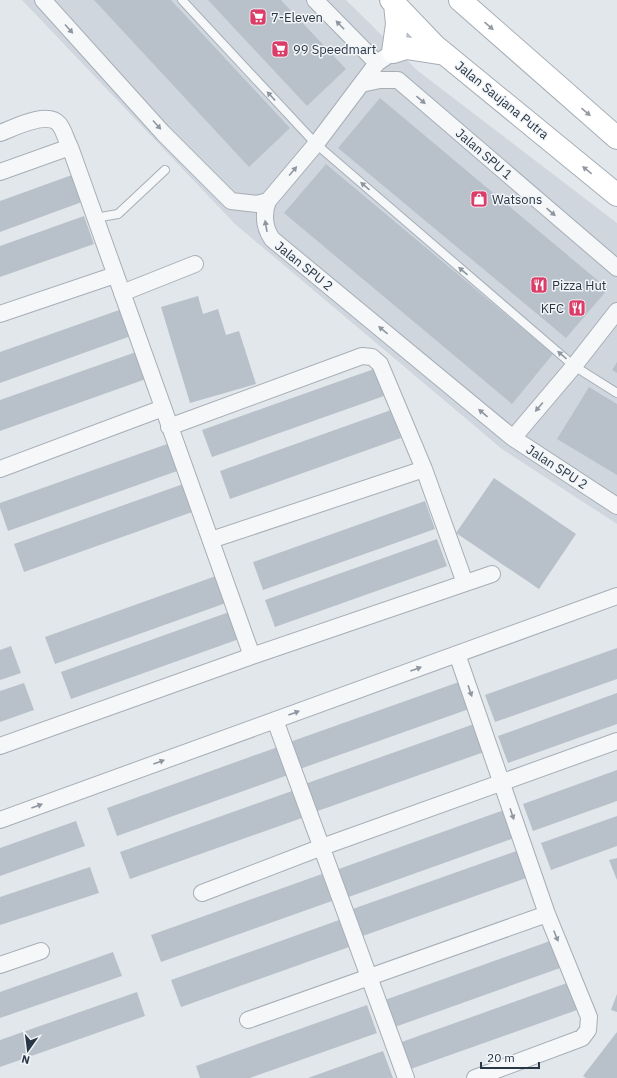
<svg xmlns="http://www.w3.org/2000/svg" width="617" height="1078" font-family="'IBM Plex Sans',sans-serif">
  <rect width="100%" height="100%" fill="#e2e7eb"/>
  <path fill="#cfd6de" d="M22,0H346L418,71L617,223V524L502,449L235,224Z"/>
  <path fill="#b8c1ca" d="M94,0H171L290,128L249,167Z
    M208,0H281L346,69L307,106Z
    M380,98L608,289L566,338L338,148Z
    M326,164L553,354L512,404L284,213Z
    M72,175L82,202L0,232V201Z
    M84,216L94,244L0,277V246Z
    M198,296L203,314L218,309L226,335L239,331L256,384L190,403L161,307Z
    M122,309L131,336L0,383V352Z
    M136,352L146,379L0,431V400Z
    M617,362V373L612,370Z
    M374,369L384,396L212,457L202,430Z
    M589,387L617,404V475L557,439Z
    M391,410L401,438L230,499L220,471Z
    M170,443L180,470L8,531L0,508V503Z
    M494,478L576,534L539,589L456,533Z
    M186,483L195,511L24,572L14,544Z
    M425,501L435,529L263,590L253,562Z
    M437,539L447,566L275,627L265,600Z
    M216,576L226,603L55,664L45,637Z
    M232,611L242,638L71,699L61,672Z
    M11,646L21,673L0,680V650Z
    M617,648V679L495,722L485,695Z
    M459,682L469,709L297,770L287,743Z
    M24,683L34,710L0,722V691Z
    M617,693V724L508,763L498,736Z
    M474,724L484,752L312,813L302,785Z
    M278,747L288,775L117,836L107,808Z
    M617,770V801L533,831L523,804Z
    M292,791L302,818L130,879L120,852Z
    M504,810L514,838L343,899L333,871Z
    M617,816V846L551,870L541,843Z
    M76,821L85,846L0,876V848Z
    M519,850L529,877L357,938L347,911Z
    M617,858V880L609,860Z
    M90,867L99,893L0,925V897Z
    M322,874L332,901L161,962L151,935Z
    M342,919L352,946L181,1007L171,980Z
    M553,940L563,967L392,1028L382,1001Z
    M113,952L122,976L0,1018V992Z
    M567,983L577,1010L405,1071L396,1044Z
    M137,992L145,1016L0,1067V1040Z
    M617,994V1012L611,1010Z
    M367,1005L377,1033L250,1078H200L196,1066Z
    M617,1032V1078H586L583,1076Z
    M383,1051L393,1078H308Z"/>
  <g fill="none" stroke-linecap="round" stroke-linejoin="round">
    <g stroke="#a6aeb6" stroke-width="10">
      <path id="lane" d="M182,0L316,144L574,366L617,393
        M95,218L118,214L165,170"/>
    </g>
    <g stroke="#a6aeb6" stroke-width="18">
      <path id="street" d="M43,0L163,133L231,201L257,204L268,201
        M315,0L377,63
        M393,52L377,63L316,144L268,201C263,214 264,227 272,239L513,438L617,506
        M361,84L380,80H398L617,268
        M0,133C14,128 47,110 59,124C64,130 66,140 70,147L252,656
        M0,172L70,147
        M122,293L195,264
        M0,314L115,275
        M169,427L362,356L372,357L380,364L424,469L465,583
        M513,438L574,366L617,311
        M0,469L163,408
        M211,540L424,469
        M457,654L547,914L589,1017L588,1030L582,1038L475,1078
        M275,720L406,1078
        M0,746L252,656L492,574
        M0,820L617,596
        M202,893L322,847L617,741
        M0,965L41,951
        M248,1020L547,914"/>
    </g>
    <g stroke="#a6aeb6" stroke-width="24">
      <path id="secondary" d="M391,0L435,46L617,195
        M460,0L617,138
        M395,4L397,24L393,52L406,48L445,54"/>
    </g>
    <use href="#lane" stroke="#f5f7f9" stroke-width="8"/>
    <use href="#street" stroke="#f5f7f9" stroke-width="16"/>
    <use href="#secondary" stroke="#fff" stroke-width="22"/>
  </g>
  <defs><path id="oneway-solid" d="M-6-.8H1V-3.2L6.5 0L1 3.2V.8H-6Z"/></defs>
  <g fill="#8e969f">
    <use href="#oneway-solid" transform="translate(340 25) rotate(-134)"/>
    <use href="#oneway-solid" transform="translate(69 29) rotate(48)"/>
    <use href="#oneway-solid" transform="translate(271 96) rotate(-133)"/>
    <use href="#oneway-solid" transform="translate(421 100) rotate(41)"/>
    <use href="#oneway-solid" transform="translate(157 125) rotate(48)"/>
    <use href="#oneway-solid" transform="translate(293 171) rotate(-50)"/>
    <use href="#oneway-solid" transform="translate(365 186) rotate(-139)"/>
    <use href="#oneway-solid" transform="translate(551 212) rotate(41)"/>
    <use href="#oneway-solid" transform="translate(266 226) rotate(-100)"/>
    <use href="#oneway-solid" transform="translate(463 271) rotate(-139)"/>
    <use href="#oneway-solid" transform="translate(383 330) rotate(-141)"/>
    <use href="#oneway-solid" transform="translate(562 355) rotate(-139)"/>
    <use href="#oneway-solid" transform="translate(539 407) rotate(130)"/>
    <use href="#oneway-solid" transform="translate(483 413) rotate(-140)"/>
    <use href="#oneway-solid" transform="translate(416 669) rotate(-20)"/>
    <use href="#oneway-solid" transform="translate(470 691) rotate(71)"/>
    <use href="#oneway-solid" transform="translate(294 713) rotate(-20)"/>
    <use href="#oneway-solid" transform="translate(159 762) rotate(-20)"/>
    <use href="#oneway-solid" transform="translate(37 806) rotate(-20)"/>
    <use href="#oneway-solid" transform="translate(512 814) rotate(71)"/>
    <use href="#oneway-solid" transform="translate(556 936) rotate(68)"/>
  </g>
  <g fill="#949aa2">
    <use href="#oneway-solid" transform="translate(489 26) rotate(41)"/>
    <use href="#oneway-solid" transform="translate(586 112) rotate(41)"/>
    <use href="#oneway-solid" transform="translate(587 170) rotate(-141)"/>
  </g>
  <defs>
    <g id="supermarket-square" transform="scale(0.9)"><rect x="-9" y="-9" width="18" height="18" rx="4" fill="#db3c68" stroke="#f2f5f8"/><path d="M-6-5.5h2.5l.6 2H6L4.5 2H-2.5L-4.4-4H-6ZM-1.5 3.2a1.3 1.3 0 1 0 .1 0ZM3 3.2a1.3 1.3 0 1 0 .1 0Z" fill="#fff"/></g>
    <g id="shop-square" transform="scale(0.9)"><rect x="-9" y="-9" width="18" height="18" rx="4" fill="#db3c68" stroke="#f2f5f8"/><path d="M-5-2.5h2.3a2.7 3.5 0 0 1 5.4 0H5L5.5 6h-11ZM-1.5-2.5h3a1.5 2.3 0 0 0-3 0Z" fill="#fff"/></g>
    <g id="restaurant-square" transform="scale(0.9)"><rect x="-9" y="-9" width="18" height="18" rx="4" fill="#db3c68" stroke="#f2f5f8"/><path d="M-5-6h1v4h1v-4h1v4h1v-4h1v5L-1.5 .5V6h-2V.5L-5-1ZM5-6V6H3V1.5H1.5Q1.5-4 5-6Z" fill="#fff"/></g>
  </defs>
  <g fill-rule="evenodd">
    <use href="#supermarket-square" x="258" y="17"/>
    <use href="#supermarket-square" x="280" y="49"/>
    <use href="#shop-square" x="479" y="199"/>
    <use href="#restaurant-square" x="539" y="285"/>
    <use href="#restaurant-square" x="577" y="308"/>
  </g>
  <g text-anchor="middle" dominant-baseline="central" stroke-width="3" stroke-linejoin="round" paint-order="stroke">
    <g font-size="13" fill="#283645" stroke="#f2f5f8" text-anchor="start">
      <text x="271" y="17">7-Eleven</text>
      <text x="293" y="49">99 Speedmart</text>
      <text x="492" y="199">Watsons</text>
      <text x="552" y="285">Pizza Hut</text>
      <text x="564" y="308" text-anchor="end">KFC</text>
    </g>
    <g font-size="13" fill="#283645" stroke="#f2f5f8">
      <text transform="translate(502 100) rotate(39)">Jalan Saujana Putra</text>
      <text transform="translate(484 154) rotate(41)">Jalan SPU 1</text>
      <text transform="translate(304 266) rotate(39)">Jalan SPU 2</text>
      <text transform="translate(557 467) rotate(33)">Jalan SPU 2</text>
    </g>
  </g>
  <g transform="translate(28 1050) rotate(194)" stroke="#f2f5f8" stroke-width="3" paint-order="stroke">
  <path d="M0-3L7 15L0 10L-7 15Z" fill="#283645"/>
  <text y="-6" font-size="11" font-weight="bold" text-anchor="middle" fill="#283645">N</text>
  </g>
  <path d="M481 1062v6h58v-6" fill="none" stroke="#283645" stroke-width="2"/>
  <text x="487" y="1062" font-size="12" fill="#283645" stroke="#f2f5f8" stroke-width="3" paint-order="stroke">20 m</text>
</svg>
